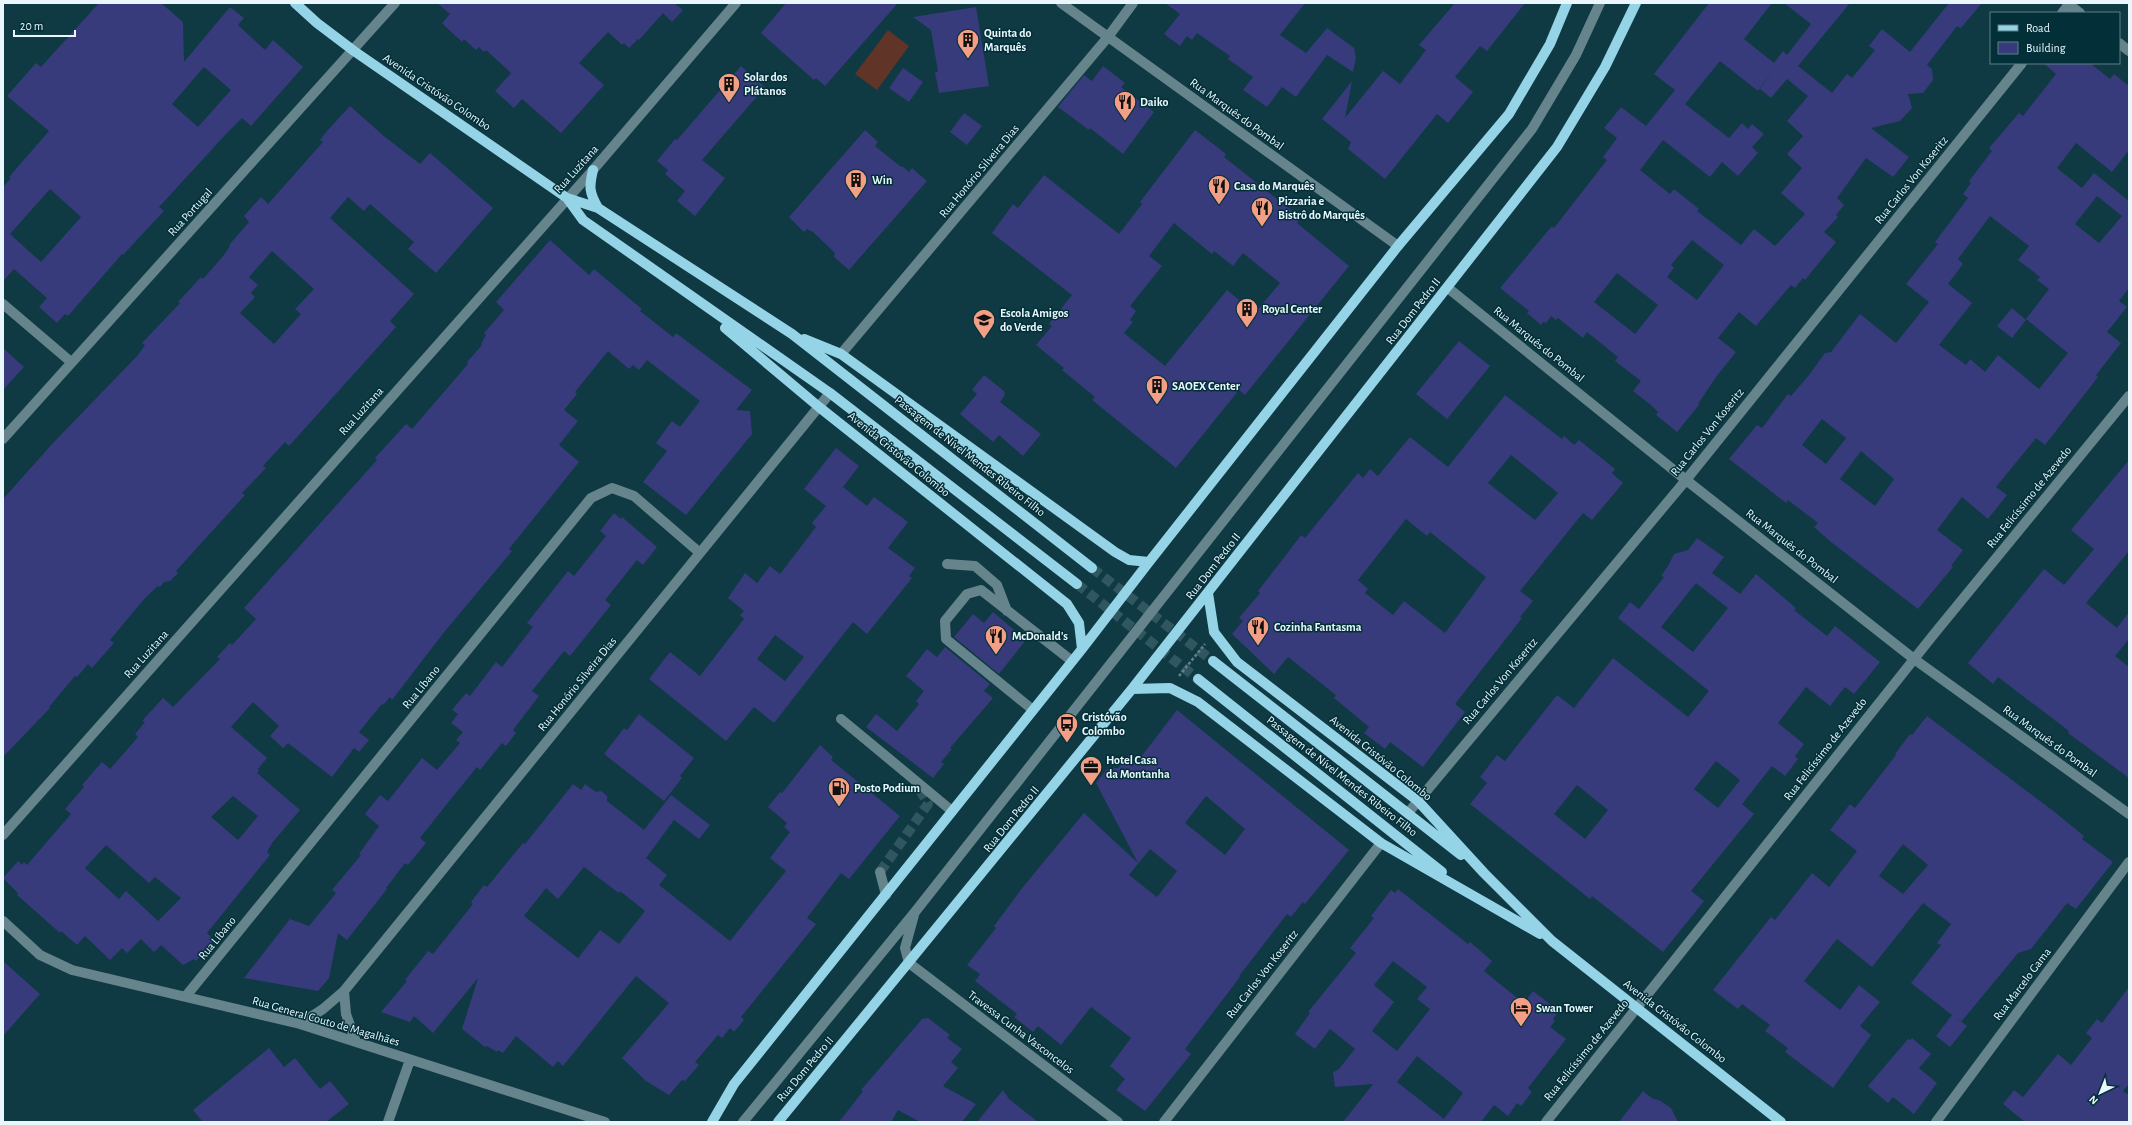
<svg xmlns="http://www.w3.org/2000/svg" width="2132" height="1125" font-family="'Alegreya Sans',sans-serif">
  <rect width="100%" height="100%" fill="#0f3943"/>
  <path fill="#603427" d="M888,30L909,46L877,90L855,74Z"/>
  <path fill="#373b7b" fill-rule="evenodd" d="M99,3H161L183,22L184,62L230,7L244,18L238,25L265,50L273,40L303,67L251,126L242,118L227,133L159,207L164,211L148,228L123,255L122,254L68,316L65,314L57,323L39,307L47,298L14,269L3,281V187L11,178L9,177L49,131L7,96L36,63L41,67ZM204,67L231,90L198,127L172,104ZM50,189L81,217L41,262L10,234Z
    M437,3H674L683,10L672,22L663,13L639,40L638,39L629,48L624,43L622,45L608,32L579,63L604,85L561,133L522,99L514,108L495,91L511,73L486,50L484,52L479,47L476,50L464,39L462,42L447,28L442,23L450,14Z
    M786,3H898L825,86L816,78L814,80L761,33Z
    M1165,3H1305L1280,35L1306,53L1327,28L1354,48L1356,58L1353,72L1327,55L1296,97L1282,87L1267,107L1243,90L1253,77L1228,59L1230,56L1197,33L1192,40L1187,36L1180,46L1164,34L1180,14Z
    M1455,3H1525L1487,51L1480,46L1455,77L1473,92L1448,123L1437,114L1385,179L1348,149L1351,142L1322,119L1352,81L1345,118L1383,71L1400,84L1426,50L1419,45Z
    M1709,3H1772L1744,39L1774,63L1783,51L1787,55L1811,24L1784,3H1850L1798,66L1832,93L1847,74L1852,78L1875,50L1869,46L1882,29L1910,52L1949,3H1982L1961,28L1957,26L1927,65L1932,69L1933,80L1923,93L1908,94L1912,108L1900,121L1871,128L1909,157L1893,177L1866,158L1837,198L1844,205L1836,215L1838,217L1824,232L1836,242L1805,280L1803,278L1795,288L1791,285L1756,326L1739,312L1718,338L1736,352L1716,377L1698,404L1699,405L1677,432L1656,415L1658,412L1652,406L1633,391L1641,381L1615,361L1618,357L1587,332L1583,338L1558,318L1556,320L1551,316L1546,323L1543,322L1541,325L1527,313L1529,311L1500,288L1552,226L1554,228L1607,160L1603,157L1617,138L1604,128L1621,107L1646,126L1675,90L1654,74ZM1720,61L1758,91L1774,69L1760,89L1771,98L1787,79L1808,96L1787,121L1803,136L1787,154L1802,168L1781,193L1805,214L1775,246L1754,229L1741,245L1697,211L1699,209L1674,189L1670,194L1640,170L1663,140L1710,177L1722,162L1738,176L1758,153L1752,147L1764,134L1752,124L1748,129L1742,123L1729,138L1685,104ZM1692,240L1724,265L1697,300L1667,277L1674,268L1671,265ZM1617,273L1658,305L1635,334L1594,302Z
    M976,7L989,86L939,93L935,72H938L931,30L913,17Z
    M2043,63H2090L2110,79L2114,74L2129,86V150L2112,172L2076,143L2057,168L2082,188L2094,173L2129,201V288L2119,301L2127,307L2107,332L2121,343L2096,375L2098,377L2045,445L2036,438L1996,487L2007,495L1988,519L1962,497L1937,530L1963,550L1951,566L1953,567L1918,609L1831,542L1814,527L1818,523L1788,500L1786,503L1729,459L1757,425L1762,428L1788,394L1791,396L1809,375L1825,353L1831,352L1860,314L1896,343L1929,302L1906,284L1938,244L1935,242L1968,198L1963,194L1971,183L1969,181L1992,151L1989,148L2019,113L2023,116L2056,74ZM2097,196L2122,216L2099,243L2075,224ZM1990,216L2029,246L2018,260L2040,277L2037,280L2049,289L2026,319L2068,353L2039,389L1998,355L1985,372L1970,359L1966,365L1939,345L1972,303L1948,284L1963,264L1958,259ZM1822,419L1846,438L1826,464L1802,445ZM1861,451L1894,479L1875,506L1840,479Z
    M741,66L765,87L702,160L725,178L695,216L677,201L685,191L665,174L668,170L657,161L675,139L677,140Z
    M1103,66L1125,83L1121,87L1154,112L1123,154L1090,128L1089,130L1058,107L1084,75L1092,81Z
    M903,68L923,82L909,102L889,88Z
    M350,106L385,137L420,164L430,153L493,208L436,273L408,249L414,242L370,204L364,211L348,197L330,218L414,294L390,321L396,327L289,446L285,442L263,466L266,468L242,493L245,495L176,571L178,573L170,581L164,582L160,587L158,586L145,598L110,640L114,643L92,668L88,664L77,677L75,676L49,707L50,708L3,757V499L53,443L138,355L145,345L142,343L180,303L178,302L201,277L203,279L224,255L230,246L229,245L249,222L244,216L261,197L268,204L323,142L320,140L327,131ZM272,251L314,289L295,309L301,314L274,344L240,313L255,297L251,293L258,285L249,277Z
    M964,113L982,126L967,145L950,132Z
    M865,130L878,142L875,146L901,167L902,166L909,172L912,168L927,181L849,270L834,257L835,253L813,232L807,229L804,232L789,217Z
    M1195,130L1226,154L1224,157L1301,218L1297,223L1349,266L1245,395L1239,390L1176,468L1092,400L1095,397L1062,370L1064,368L1036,345L1052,326L1049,324L1072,295L992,233L1013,204L1018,208L1044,175L1119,234L1142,204L1140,202ZM1174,223L1212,254L1214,251L1233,266L1243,253L1280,283L1255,313L1227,290L1165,366L1124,333L1133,322L1130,320L1136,311L1130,306L1162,266L1149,256Z
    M550,240L589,275L594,269L642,309L640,311L673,337L676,333L752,390L736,410L750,411L752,434L686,515L643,482L667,451L656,443L672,421L680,427L700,401L647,360L639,370L633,365L629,369L608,351L575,392L577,394L564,410L578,421L559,445L579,462L509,549L512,551L445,631L392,700L390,697L383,705L382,704L359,732L369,740L359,752L354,748L332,777L288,743L283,748L270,736L279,726L253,702L231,727L267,758L258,769L259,771L257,773L300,810L272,843L267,852L270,855L207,933L214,940L207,949L196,961L194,959L183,965L161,945L154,952L141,939L127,953L122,948L110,960L85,936L77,945L61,931L60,933L17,895L18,893L3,878L18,861L22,865L24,862L27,865L71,814L65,809L84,787L82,785L102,762L110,769L138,737L135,734L145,722L142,721L163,698L173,707L220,659L217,657L230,643L232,645L256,619L244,608L377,460L375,458L406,424L412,429L468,364L467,362L482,345L481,344L486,335L484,333L504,310L496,302ZM233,796L258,816L238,840L211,817ZM106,845L149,883L155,877L181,898L158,921L126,891L119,899L85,868Z
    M2012,308L2026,320L2012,338L1997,326Z
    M1459,341L1490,366L1447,419L1416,394Z
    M3,348L24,367L3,390Z
    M984,375L1004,391L1005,395L1000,402L1041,434L1023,456L999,435L993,442L960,414L977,394L972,390Z
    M1505,395L1562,439L1564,436L1574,445L1579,440L1615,469L1612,473L1623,483L1592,520L1583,513L1520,591L1533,601L1520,617L1522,618L1455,704L1465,712L1423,767L1390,742L1385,749L1364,733L1369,727L1334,698L1336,695L1288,657L1274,674L1232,634L1243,621L1239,618L1260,593L1258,591L1286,555L1301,535L1305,538L1358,473L1363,478L1370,469L1378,476L1410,437L1448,467ZM1511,455L1558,493L1535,520L1488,483ZM1406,519L1427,536L1430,532L1486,577L1445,633L1404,601L1393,615L1365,593L1368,589L1358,580Z
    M836,448L859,466L843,487L867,506L874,497L908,522L888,548L915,568L909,576L912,578L867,634L853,622L774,723L754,707L726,741L649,679L670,652L700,676L744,619L740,615L744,611L728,598L745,573L757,583L770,566L780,574L816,527L812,523L826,506L804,489ZM775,635L804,657L785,681L757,659Z
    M2129,460V551L2086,603L2117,628L2129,612V639L2115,656L2129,667V778L2068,733L2069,731L1998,677L1993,684L1968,663L2044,569L2064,585L2094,549L2071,530Z
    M614,513L621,519L622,517L657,547L643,565L637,560L605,600L611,605L570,656L564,651L532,691L539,696L513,730L516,733L506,746L502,743L480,770L477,767L446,805L420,838L426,843L408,865L405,863L386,888L387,889L347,940L338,933L329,978L318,991L244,978L290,919L309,926L336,893L332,890L361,855L359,854L379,826L365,814L380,795L388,801L422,758L437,770L460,743L456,740L463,732L451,723L458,714L452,710L466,693L470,696L496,662L502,667L533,627L527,623L568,571L574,576L606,536L600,531Z
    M1697,538L1724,557L1712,573L1740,594L1756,574L1796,608L1794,610L1827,636L1835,626L1880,662L1854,694L1845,687L1830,706L1806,687L1778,723L1804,744L1795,756L1798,759L1785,776L1772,766L1742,804L1754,814L1691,891L1704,901L1663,952L1592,896L1590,899L1470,804L1487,783L1480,777L1497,755L1505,761L1557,695L1574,708L1613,658L1688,717L1709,691L1618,618L1630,602L1639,609L1664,577L1661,576L1668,566L1674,554L1688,550ZM1696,583L1728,608L1693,652L1661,627ZM1716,761L1740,780L1718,808L1694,789ZM1577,785L1608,810L1585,839L1554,814Z
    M993,612L1026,640L999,674L954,637L973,614L984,623Z
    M945,647L990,684L984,691L993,698L950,748L952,749L941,762L944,764L933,778L866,727L876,714L897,731L919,704L916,701L924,691L906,676L927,649L937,657Z
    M1177,710L1349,850L1305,904L1303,902L1291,917L1287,914L1239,976L1240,977L1185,1049L1191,1054L1145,1111L1116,1090L1125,1079L1110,1066L1131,1038L1091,1007L1061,1045L1038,1026L1033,1032L1014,1017L1017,1014L975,981L980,974L967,965L996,928L994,926L1023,887L1084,813L1138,863L1096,783L1107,769L1118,768L1129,755L1137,762ZM1206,796L1245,829L1225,855L1185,823ZM1150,849L1177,871L1157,897L1129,875Z
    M639,714L694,758L680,776L682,778L664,801L604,754L624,728L627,730Z
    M1927,716L2052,810L2084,836L2082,839L2113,862L2076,909L2067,903L2031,949L2018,953L2014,958L1961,1022L1955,1017L1967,1026L1950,1047L1936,1036L1952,1015L1911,983L1941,945L1937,943L1951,924L1923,903L1872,967L1837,939L1804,981L1840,1010L1859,985L1880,1002L1860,1026L1871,1035L1833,1088L1785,1052L1788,1048L1765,1031L1770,1025L1742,1004L1738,1009L1713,990L1771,917L1775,920L1812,873L1829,887L1857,851L1830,830L1850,804L1855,808L1896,755L1895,754L1910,734L1912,735ZM1903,844L1928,865L1903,894L1879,876Z
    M820,745L833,757L831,760L900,816L849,879L841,873L807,918L816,924L741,1017L744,1020L734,1032L730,1028L722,1038L718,1035L695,1062L699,1065L685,1081L682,1080L669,1095L646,1081L622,1058L669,1003L636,976L563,1066L558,1061L553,1067L516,1036L503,1053L498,1050L497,1052L487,1046L485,1047L462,1029L478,978L433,1033L414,1016L410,1022L381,1012L407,981L405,980L428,951L433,954L473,904L471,902L484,885L487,887L523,843L525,844L573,784L581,790L585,784L596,792L601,791L607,796V801L644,830L671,795L710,825L699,839L674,820L646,858L667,875L659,885L730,941L786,871L770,858L790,832L784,827L787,823L768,807L780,792L782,793ZM584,867L619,893L620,891L645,911L619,944L600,930L578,958L524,916L546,888L558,899Z
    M1398,889L1468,944L1470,942L1492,961L1484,971L1521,1001L1524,996L1527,999L1533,991L1559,1011L1553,1019L1555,1021L1550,1027L1566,1039L1528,1088L1532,1092L1521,1106L1517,1103L1508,1116L1494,1105L1481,1122H1343L1373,1084L1335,1087L1333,1072L1338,1070L1355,1049L1330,1029L1315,1049L1295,1034L1310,1013L1308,1012L1356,953L1350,948L1374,918L1371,916L1391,890L1395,893ZM1393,961L1427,987L1417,999L1430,1009L1397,1051L1372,1031L1394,1002L1374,985ZM1417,1056L1463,1093L1444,1119L1397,1082Z
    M3,961L40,994L3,1036Z
    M2129,987V1084L2123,1091L2129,1095V1122H2025L2003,1104L2014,1090L2023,1097L2058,1054L2071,1065L2092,1038L2086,1033L2097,1019L2102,1023Z
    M928,1018L950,1035L947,1038L962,1049L951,1062L958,1068L943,1086L976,1104L962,1122H920L898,1110L891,1122H839L863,1091L861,1090L922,1019Z
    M1912,1038L1931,1054L1919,1068L1937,1083L1914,1114L1893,1097L1888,1103L1868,1086L1908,1039L1910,1040Z
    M269,1048L284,1067L295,1058L320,1089L330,1081L349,1104L326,1122H203L193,1110Z
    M1003,1090L1009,1099L1038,1122H977Z
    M1643,1091L1653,1099L1659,1100L1671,1108L1678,1122H1619Z"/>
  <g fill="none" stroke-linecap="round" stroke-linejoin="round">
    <path stroke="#30565f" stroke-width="10" stroke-dasharray="10 5" stroke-linecap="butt" d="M880,872L928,804L915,781"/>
    <path stroke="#30565f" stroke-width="10" stroke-dasharray="10 5" stroke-linecap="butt" d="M1092,568L1213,661
      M1077,584L1198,679"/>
    <path stroke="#63828a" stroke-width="2.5" stroke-dasharray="3 2" stroke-linecap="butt" d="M1179,676L1205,644"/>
    <path stroke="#66848c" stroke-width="10" d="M1061,3L1398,246
      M2067,3L2080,13
      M2062,13L2070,3
      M2119,43L2129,51
      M1448,288L1686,480L1914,659L2129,814
      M3,304L71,362
      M841,354L1108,37L1133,3
      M3,439L395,3
      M947,564L975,566L997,585L1007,611
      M1033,710L946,639L945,621L967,594L981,590L1072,661
      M841,719L952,811
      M1408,813L1686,480L2022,63
      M3,835L593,170L736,3
      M880,872L886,895
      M914,915L905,948L909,963L1118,1122
      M3,921L40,955L72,970L300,1024L605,1122
      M344,991L346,1014L356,1042
      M186,996L591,498L612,488L634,496L700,553
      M300,1024L323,1009L344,991L830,393
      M388,1122L410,1060
      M743,1122L915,912L1532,129L1576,55L1600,3
      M1164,1122L1381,843
      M1546,1122L1934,634L2129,396
      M1936,1122L2129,862"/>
    <path stroke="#95d4e6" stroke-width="10" d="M295,3L317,23L354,51L567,198L598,208L792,334L1092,568
      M593,170C589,187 589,192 598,208
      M567,198L583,220L830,393L1077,584
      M725,328L819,407L1067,604L1079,623L1082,649
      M804,339L841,354L1115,552L1129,560L1149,562
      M1208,593L1214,632L1237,662L1418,801L1484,873L1552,941L1781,1122
      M1213,661L1461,855
      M1198,679L1442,872
      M1132,689L1170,688L1198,702L1381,843L1540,934
      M712,1122L734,1084L1082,649L1149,562L1398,246L1509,114L1550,44L1567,3
      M778,1122L1132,689L1557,147L1605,67L1636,3"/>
  </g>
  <defs>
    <g id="building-pin" transform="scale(1.15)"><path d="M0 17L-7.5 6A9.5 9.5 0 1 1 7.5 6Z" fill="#f39f85" stroke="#022f38"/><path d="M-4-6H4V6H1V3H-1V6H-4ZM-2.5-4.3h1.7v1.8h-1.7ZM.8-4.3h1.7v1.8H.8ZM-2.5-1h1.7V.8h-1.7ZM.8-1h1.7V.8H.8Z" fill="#111"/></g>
    <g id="restaurant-pin" transform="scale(1.15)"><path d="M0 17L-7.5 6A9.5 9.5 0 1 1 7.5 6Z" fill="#f39f85" stroke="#022f38"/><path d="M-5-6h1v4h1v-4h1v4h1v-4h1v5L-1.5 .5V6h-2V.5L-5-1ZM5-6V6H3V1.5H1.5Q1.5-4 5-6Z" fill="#111"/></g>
    <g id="school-pin" transform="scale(1.15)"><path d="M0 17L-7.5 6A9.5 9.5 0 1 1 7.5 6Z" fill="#f39f85" stroke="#022f38"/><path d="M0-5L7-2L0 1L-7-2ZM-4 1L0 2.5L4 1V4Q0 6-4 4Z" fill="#111"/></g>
    <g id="bus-pin" transform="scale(1.15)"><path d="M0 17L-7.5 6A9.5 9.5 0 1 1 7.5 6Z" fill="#f39f85" stroke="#022f38"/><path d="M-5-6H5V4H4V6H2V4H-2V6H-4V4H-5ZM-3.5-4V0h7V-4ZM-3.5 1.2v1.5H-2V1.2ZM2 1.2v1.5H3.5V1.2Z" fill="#111"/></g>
    <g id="office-pin" transform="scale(1.15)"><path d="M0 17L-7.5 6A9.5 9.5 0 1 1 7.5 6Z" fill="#f39f85" stroke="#022f38"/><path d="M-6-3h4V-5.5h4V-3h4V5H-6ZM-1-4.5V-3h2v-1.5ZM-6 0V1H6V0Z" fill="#111"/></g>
    <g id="fuel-pin" transform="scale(1.15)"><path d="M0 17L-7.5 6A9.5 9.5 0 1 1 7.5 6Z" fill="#f39f85" stroke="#022f38"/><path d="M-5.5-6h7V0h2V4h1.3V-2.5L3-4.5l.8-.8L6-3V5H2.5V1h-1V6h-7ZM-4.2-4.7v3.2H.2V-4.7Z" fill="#111"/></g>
    <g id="hotel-pin" transform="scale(1.15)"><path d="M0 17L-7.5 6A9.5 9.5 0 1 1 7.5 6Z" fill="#f39f85" stroke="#022f38"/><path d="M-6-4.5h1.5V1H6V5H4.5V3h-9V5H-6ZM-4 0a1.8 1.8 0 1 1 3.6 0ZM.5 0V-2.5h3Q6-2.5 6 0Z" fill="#111"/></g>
  </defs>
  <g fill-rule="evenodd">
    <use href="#building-pin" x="968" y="40"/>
    <use href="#building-pin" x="729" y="84"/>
    <use href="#restaurant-pin" x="1125" y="102"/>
    <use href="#building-pin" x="856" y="180"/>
    <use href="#restaurant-pin" x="1219" y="186"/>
    <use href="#restaurant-pin" x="1262" y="208"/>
    <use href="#building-pin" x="1247" y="309"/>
    <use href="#school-pin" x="984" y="320"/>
    <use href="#building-pin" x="1157" y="386"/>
    <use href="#restaurant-pin" x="1258" y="627"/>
    <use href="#restaurant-pin" x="996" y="636"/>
    <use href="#bus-pin" x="1067" y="724"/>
    <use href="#office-pin" x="1091" y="767"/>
    <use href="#fuel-pin" x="839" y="788"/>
    <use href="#hotel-pin" x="1521" y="1008"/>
  </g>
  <g text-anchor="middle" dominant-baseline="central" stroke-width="3" stroke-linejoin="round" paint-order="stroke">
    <g font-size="12" font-weight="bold" fill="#e9f7fc" stroke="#022f38" text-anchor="start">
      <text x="984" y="33">Quinta do<tspan x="984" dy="14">Marquês</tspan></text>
      <text x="744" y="77">Solar dos<tspan x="744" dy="14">Plátanos</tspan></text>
      <text x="1140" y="102">Daiko</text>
      <text x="872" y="180">Win</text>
      <text x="1234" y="186">Casa do Marquês</text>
      <text x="1278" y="201">Pizzaria e<tspan x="1278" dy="14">Bistrô do Marquês</tspan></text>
      <text x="1262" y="309">Royal Center</text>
      <text x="1000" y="313">Escola Amigos<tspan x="1000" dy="14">do Verde</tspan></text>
      <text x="1172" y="386">SAOEX Center</text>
      <text x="1274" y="627">Cozinha Fantasma</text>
      <text x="1012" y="636">McDonald's</text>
      <text x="1082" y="717">Cristóvão<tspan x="1082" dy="14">Colombo</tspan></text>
      <text x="1106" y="760">Hotel Casa<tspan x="1106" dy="14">da Montanha</tspan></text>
      <text x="854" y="788">Posto Podium</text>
      <text x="1536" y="1008">Swan Tower</text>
    </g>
    <g font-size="12" fill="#e9f7fc" stroke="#022f38">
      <text transform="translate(437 92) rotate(34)">Avenida Cristóvão Colombo</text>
      <text transform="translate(1237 114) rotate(36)">Rua Marquês do Pombal</text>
      <text transform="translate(576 169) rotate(-48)">Rua Luzitana</text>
      <text transform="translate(979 171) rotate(-50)">Rua Honório Silveira Dias</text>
      <text transform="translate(1911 180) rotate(-51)">Rua Carlos Von Koseritz</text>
      <text transform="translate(190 212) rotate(-48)">Rua Portugal</text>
      <text transform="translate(1413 311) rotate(-52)">Rua Dom Pedro II</text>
      <text transform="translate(1539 344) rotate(39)">Rua Marquês do Pombal</text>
      <text transform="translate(361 411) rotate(-48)">Rua Luzitana</text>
      <text transform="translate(1707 432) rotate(-51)">Rua Carlos Von Koseritz</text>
      <text transform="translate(899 454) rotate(39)">Avenida Cristóvão Colombo</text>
      <text transform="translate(970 456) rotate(38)">Passagem de Nível Mendes Ribeiro Filho</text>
      <text transform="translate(2029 497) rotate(-51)">Rua Felicíssimo de Azevedo</text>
      <text transform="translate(1792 546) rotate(38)">Rua Marquês do Pombal</text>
      <text transform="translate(1213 566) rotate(-52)">Rua Dom Pedro II</text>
      <text transform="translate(146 654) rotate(-48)">Rua Luzitana</text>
      <text transform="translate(1500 681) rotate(-50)">Rua Carlos Von Koseritz</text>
      <text transform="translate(577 684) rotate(-51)">Rua Honório Silveira Dias</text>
      <text transform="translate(421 687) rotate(-51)">Rua Líbano</text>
      <text transform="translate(2050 741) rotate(36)">Rua Marquês do Pombal</text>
      <text transform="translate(1825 749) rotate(-52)">Rua Felicíssimo de Azevedo</text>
      <text transform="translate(1381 758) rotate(39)">Avenida Cristóvão Colombo</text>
      <text transform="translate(1342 776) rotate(38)">Passagem de Nível Mendes Ribeiro Filho</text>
      <text transform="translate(1011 819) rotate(-51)">Rua Dom Pedro II</text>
      <text transform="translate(217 938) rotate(-51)">Rua Líbano</text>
      <text transform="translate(1262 974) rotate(-52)">Rua Carlos Von Koseritz</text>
      <text transform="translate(2022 984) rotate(-53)">Rua Marcelo Gama</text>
      <text transform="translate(326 1021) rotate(16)">Rua General Couto de Magalhães</text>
      <text transform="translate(1675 1021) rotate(38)">Avenida Cristóvão Colombo</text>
      <text transform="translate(1021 1032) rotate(37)">Travessa Cunha Vasconcelos</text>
      <text transform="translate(1586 1050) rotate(-51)">Rua Felicíssimo de Azevedo</text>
      <text transform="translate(805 1069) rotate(-50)">Rua Dom Pedro II</text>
    </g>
  </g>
  <rect width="2132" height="1125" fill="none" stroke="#e9f7fc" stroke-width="8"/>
  <rect x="1990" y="12" width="130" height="52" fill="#022f38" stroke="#5e7f86"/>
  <rect x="1998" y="25" width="20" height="6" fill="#95d4e6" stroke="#5e7f86"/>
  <text x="2026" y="32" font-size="12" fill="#e9f7fc">Road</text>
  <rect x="1998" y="42" width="20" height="12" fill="#373b7b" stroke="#5e7f86"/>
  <text x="2026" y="52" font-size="12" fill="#e9f7fc">Building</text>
  <g transform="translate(2100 1093) rotate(223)" stroke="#022f38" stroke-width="3" paint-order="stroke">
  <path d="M0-3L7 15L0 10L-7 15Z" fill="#e9f7fc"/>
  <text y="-6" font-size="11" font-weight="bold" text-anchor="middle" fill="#e9f7fc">N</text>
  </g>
  <path d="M14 30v6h61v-6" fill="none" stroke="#e9f7fc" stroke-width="2"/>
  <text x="20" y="30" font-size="12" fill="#e9f7fc" stroke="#022f38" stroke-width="3" paint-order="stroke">20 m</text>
</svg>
